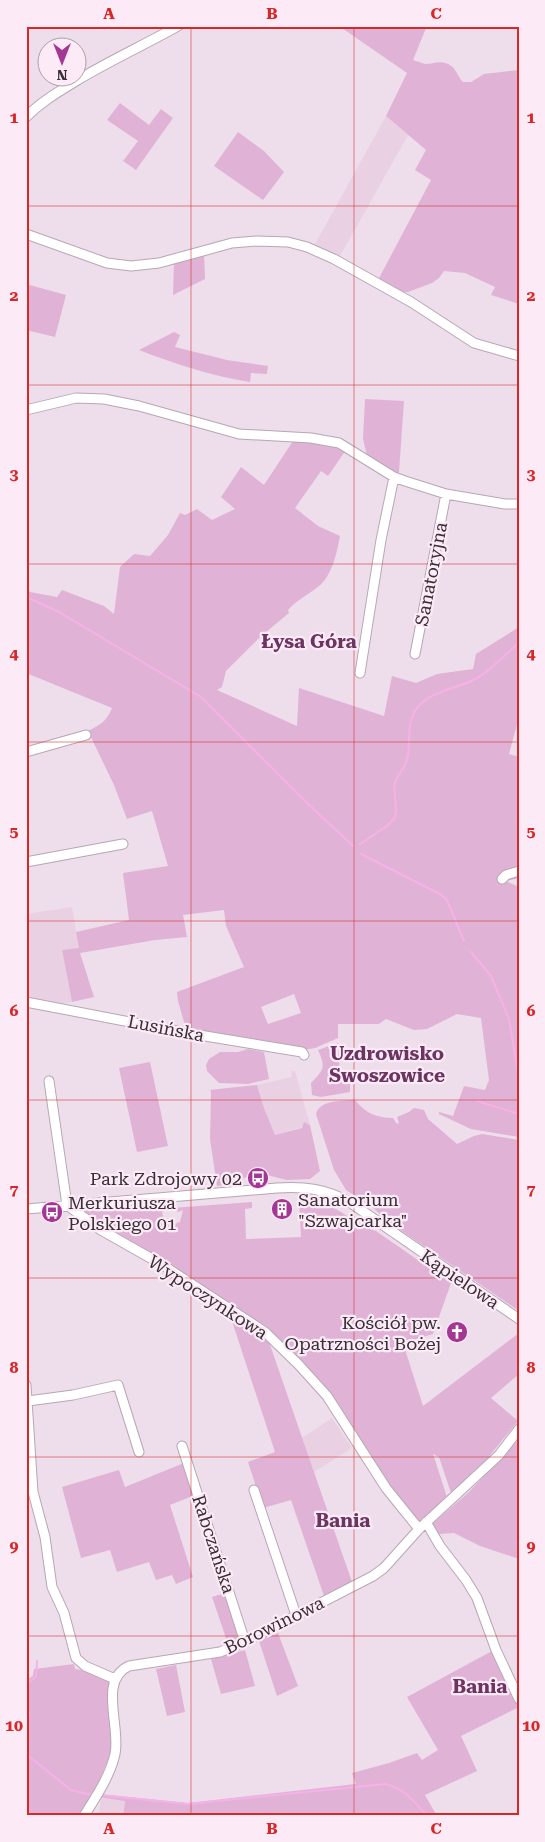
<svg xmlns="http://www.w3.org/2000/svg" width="545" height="1842" font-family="'Roboto Serif',serif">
  <rect width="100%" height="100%" fill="#eeddea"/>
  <path fill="#e9d1e3" d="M386,116L408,135L339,258L314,246Z
    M72,907L79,948L62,951L72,1002L57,1004L26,1000V914Z
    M291,1071H295L310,1125L304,1123L302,1127L275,1135L264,1108L257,1085L292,1077Z
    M332,1418L352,1448L314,1472L302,1438Z
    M101,1798L125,1800L123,1816L99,1814Z"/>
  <path fill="#e0b3d6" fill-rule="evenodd" d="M339,26H424L426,28L413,60C417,61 421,63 425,64C433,64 440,60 448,64C456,67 457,76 463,82H471L484,74L519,70V304L491,295L495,287L465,273L444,271L439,278L432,283L408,292H399L378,280L431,180L415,170L426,150L386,116L407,73Z
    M120,103L149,125L161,109L173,118L136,170L123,161L138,141L107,120Z
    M238,132L264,151L284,172L263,200L214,166Z
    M204,252L205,279L173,295L174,262Z
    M26,284L66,295L55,337L26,330Z
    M174,332L180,335L175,347L227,360L268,366L267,374L251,373L250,382C212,376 175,364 139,350Z
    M365,399L404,401L399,472L396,475L367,456L363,439Z
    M293,441L331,443L346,450L328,476L321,471L295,508L318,526L340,536C337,551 334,568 324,581C316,591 298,598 288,610L289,613L260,637L226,671L222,687L217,690L297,726L299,688L384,716L392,676L416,683L437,674L473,669L476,654L519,627V717L509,754L519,757V878L506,881L519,887V1137L471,1129L439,1114V1112L453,1116L464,1086L485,1090L489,1080L481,1018L457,1014L427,1029L414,1030L386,1019L379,1024H338V1038L315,1048L303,1050L186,1029L178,1001L177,992L244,967L226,926L224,910L183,915L187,937L155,940L80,953L94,997L72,1002L62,950L79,948L76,932L129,920L123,873L168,866L152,811L127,819L114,785L88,731C100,725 107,721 112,708L26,673V587L30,592L57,597L62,590L104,606L114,614L120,567L134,554L150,556L168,535L180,513L185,515L197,509L212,520L235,509L221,497L241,467L264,485ZM294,994L301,1013L268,1024L261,1007Z
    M338,1043L340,1078H350V1092L321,1097L312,1095L311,1083C324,1069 326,1068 318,1050Z
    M248,1049L264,1052L269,1079L248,1084L219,1083L207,1071L206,1065L209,1059L220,1052H238Z
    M150,1062L168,1146L137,1152L119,1068Z
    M257,1085L264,1108L275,1135L302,1128L304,1122L310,1125L320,1171L310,1179L287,1180L267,1175L248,1176L233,1184L217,1186L210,1139L211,1091L209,1090Z
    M349,1100H355C365,1113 377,1118 393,1118L397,1124L399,1123L397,1117L409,1112L414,1108L424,1110L428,1119L457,1144L474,1136L482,1134L519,1140V1311L390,1223L371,1206L346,1190L334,1170L316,1114C320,1100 338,1102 349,1100Z
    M299,1199C315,1201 328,1204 341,1212C355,1220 360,1226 376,1231L451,1283L433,1334L403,1343L423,1406L519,1333V1374L491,1398L518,1421L487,1459L451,1493L439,1457L433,1454L447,1497L419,1523L370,1462L329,1391L266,1330L100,1227L80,1210C109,1208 140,1202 168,1209L162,1212L165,1224H174L180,1222L183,1210L178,1212L172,1208L252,1202V1208L245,1209L246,1239L301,1237Z
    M233,1314L268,1339L352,1582L324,1596L291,1500L263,1508L248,1462L275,1452L230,1315Z
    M519,1439V1559L480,1546L454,1533L438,1534L432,1524L469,1492Z
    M184,1463L195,1495L170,1505L193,1577L176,1584L172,1575L156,1580L149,1562L117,1572L110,1550L81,1558L62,1487L119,1470L125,1487Z
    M225,1593L240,1641L228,1644L212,1597Z
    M278,1633L298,1686L277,1696L259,1641Z
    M245,1650L255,1686L221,1694L211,1659Z
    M492,1651L519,1707L461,1736L477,1771L425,1795L437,1816H123L125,1801L98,1797L100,1794L188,1803L356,1784L352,1773L389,1763L417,1753L422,1760L438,1750L407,1697Z
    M74,1664L75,1669L92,1671L109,1681L112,1750L94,1793L79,1816H54L51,1814L50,1816H26V1680L33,1676L34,1669Z
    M176,1665L185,1712L167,1716L156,1669Z"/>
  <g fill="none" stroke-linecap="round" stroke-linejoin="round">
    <path stroke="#f8b0e8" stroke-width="2" d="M26,597L59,612L201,697L303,799L353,846
      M400,773C416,753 403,731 415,711C426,692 453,690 471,681C488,674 505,654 519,643
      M360,844L387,826L395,818L396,809L394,785L399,774
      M361,854L440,894L447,900L464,941
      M471,952L491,976L509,1019L519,1079
      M477,1101L519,1114
      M26,1684L36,1677L37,1661
      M26,1754L71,1790L92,1795
      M99,1795L188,1804L385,1784C404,1788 414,1801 427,1816"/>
    <g stroke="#b7a7b3" stroke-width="11">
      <path id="minor" d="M26,117C41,102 58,92 76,81C109,61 144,45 178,26
        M26,234L107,263L131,266L159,263L232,243L257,241L288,242L307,247L334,259L411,302L474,343L519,356
        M26,410L76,398L104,399L139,406L239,434L311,438L339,443L394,477L405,481L446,494L505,504H519
        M415,654L446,494
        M360,673L381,540L394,477
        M26,752L86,735
        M26,862L123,844
        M502,879L506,875L519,871
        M26,1002L187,1033L302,1052L304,1055
        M49,1081L67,1205L101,1230L161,1264L265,1332L298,1364L327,1396L386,1488L419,1529
        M26,1209L277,1188C304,1186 327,1189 351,1203L519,1319
        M26,1385L33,1492L45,1537L52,1587L64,1613L76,1658L85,1666L115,1679
        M28,1401L73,1395L118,1385L139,1452
        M182,1446L245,1642
        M254,1490L296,1615
        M426,1522L440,1546L466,1580L477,1598L496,1650L519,1699
        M84,1816C96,1797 110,1776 115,1754C121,1727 98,1680 129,1666L220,1652L245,1642L373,1576L384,1568L419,1529L499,1455L519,1429"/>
    </g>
    <use href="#minor" stroke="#fff" stroke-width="9"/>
  </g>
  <path fill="none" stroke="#d62828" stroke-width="1" stroke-opacity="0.55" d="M191,26V1816M354,26V1816M26,206H519M26,385H519M26,564H519M26,742H519M26,921H519M26,1100H519M26,1278H519M26,1457H519M26,1636H519"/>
  <defs>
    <g id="bus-disc" transform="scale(1.125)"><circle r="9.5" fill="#a53794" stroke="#fceaf7"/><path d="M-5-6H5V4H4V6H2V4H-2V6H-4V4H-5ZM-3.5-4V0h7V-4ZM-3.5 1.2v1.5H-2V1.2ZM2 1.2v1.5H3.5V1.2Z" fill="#fff"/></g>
    <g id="building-disc" transform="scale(1.125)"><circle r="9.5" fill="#a53794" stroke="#fceaf7"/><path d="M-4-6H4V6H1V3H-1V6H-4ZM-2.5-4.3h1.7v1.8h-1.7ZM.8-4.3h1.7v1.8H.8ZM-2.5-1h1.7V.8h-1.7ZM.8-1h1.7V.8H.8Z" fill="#fff"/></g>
    <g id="church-disc" transform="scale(1.125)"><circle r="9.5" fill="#a53794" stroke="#fceaf7"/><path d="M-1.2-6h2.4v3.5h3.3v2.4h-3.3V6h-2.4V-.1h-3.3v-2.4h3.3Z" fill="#fff"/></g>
  </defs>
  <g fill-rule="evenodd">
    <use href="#bus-disc" x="258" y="1178"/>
    <use href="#building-disc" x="282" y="1209"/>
    <use href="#bus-disc" x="52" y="1212"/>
    <use href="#church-disc" x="457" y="1332"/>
  </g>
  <g text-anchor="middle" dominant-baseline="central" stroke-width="4.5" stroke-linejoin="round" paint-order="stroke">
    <g font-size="18" fill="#373035" stroke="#fceaf7">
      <text transform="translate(431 574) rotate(-79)">Sanatoryjna</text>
      <text transform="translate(166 1028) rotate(11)">Lusińska</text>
      <text transform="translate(460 1279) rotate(34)">Kąpielowa</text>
      <text transform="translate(208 1297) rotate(33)">Wypoczynkowa</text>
      <text transform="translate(214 1544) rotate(72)">Rabczańska</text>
      <text transform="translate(274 1625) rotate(-26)">Borowinowa</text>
    </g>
    <g font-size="18" fill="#373035" stroke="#fceaf7" text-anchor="end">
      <text x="242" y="1178">Park Zdrojowy 02</text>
      <text x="298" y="1199" text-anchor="start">Sanatorium<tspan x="298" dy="21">"Szwajcarka"</tspan></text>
      <text x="68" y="1202" text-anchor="start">Merkuriusza<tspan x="68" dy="21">Polskiego 01</tspan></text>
      <text x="441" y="1322">Kościół pw.<tspan x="441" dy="21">Opatrzności Bożej</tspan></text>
    </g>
    <g font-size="19" font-weight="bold" fill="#6b3461" stroke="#fceaf7">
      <text x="309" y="641">Łysa Góra</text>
      <text x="387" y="1053">Uzdrowisko<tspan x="387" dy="22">Swoszowice</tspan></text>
      <text x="343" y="1520">Bania</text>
      <text x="480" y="1686">Bania</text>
    </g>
  </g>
  <rect width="545" height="1842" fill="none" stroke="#fceaf7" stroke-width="55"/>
  <g transform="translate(62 62) rotate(180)"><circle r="24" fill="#fceaf7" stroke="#ada0a9"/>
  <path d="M0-4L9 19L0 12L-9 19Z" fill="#a53794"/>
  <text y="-8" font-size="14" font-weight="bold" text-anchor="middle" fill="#373035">N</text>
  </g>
  <rect x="28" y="28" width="490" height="1786" fill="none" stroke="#d62828" stroke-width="2"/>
  <g font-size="16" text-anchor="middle" font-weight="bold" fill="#d62828">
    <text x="109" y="19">A</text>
    <text x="272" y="19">B</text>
    <text x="436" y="19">C</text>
    <text x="14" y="123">1</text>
    <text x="531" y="123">1</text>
    <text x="14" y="301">2</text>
    <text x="531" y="301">2</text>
    <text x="14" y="480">3</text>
    <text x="531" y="480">3</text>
    <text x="14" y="659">4</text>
    <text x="531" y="659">4</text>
    <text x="14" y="837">5</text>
    <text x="531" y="837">5</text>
    <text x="14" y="1016">6</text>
    <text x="531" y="1016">6</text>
    <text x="14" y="1195">7</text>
    <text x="531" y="1195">7</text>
    <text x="14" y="1373">8</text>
    <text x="531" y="1373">8</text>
    <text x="14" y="1552">9</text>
    <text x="531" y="1552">9</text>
    <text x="14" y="1731">10</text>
    <text x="531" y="1731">10</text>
    <text x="109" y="1834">A</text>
    <text x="272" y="1834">B</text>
    <text x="436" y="1834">C</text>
  </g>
</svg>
